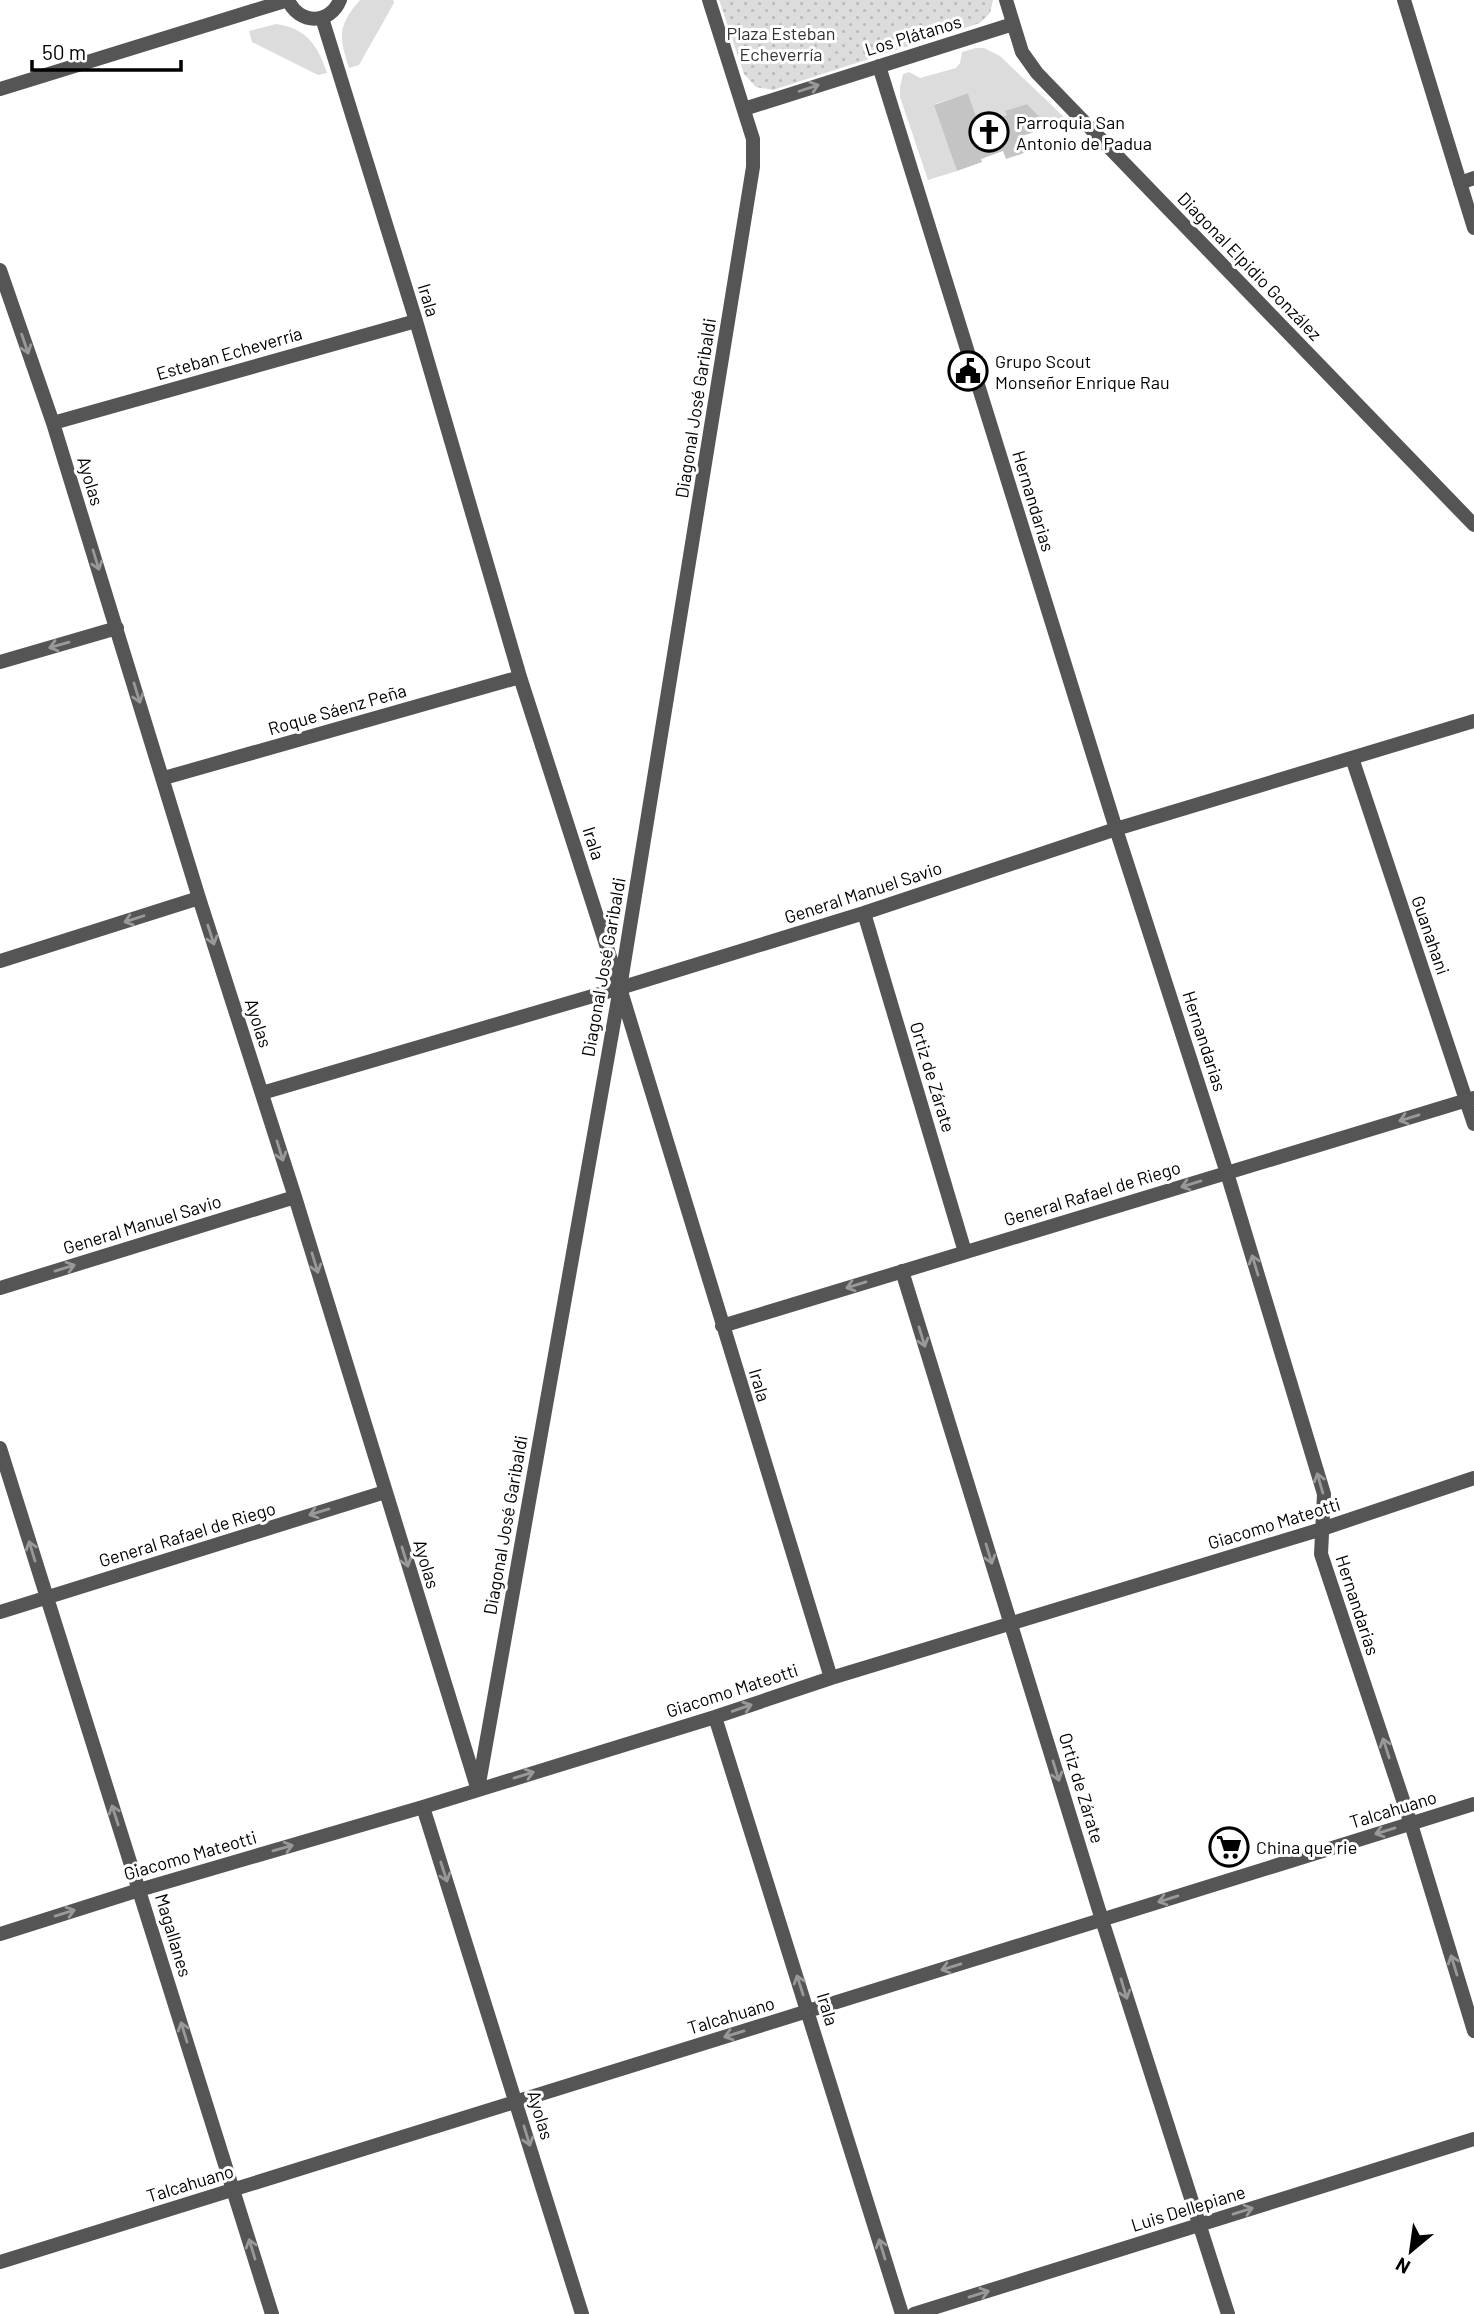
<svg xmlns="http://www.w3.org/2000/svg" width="1474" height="2314" font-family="Barlow,sans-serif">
  <defs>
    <pattern id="park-dots" width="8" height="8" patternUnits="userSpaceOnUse" patternTransform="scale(1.75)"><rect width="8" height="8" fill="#dcdcdc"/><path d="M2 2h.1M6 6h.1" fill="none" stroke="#bbb" stroke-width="1.8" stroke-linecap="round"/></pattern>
  </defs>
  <rect width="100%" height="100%" fill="#fff"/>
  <path fill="#dcdcdc" d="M360,0H393L394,3L359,65L349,68C339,37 337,26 360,0Z
    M276,24C307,28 318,46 327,73L318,75L252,42L249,31Z
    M976,48H984L1000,56L1065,118L1047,126L1027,104L1006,111L1007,115L979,125L968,93L935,104L957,171L928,180L900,97V87L903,74L909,72L920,78L956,68L960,63L962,52Z"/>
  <path fill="url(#park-dots)" d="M719,0H993L990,13L980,23L773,90L756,87L744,74Z"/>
  <path fill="#c4c4c4" d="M968,93L979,125L1007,115L1005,111L1027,104L1049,127L1022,136L1027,152L1006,159L1003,151L981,159L982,162L957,171L934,105Z"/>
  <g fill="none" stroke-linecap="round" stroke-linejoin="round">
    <path stroke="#555" stroke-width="14" d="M288,0C299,25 330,25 340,0
      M1006,0L1022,52L1037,73L1474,525
      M1404,0L1474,228
      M322,18L416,321L520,677L620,988L831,1678
      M879,66L1116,829L1227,1173L1324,1494L1321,1554L1411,1824L1474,2031
      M0,89L288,0
      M744,109L1013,24
      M1460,183L1474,178
      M0,270L53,423L199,898L295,1197L476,1784
      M53,423L416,321
      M0,662L117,628
      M1352,758L1474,1124
      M164,778L520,677
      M864,913L965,1252
      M0,961L199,898
      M262,1093L620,988L864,913L1116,829L1474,721
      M902,1271L1102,1920L1228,2314
      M0,1288L295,1197
      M722,1326L1474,1098
      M0,1448L272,2314
      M0,1612L385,1492
      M715,1717L902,2314
      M478,1789L620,988L753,167V139L709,0
      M423,1807L582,2314
      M0,1934L139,1890L423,1807L715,1717L831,1678L1322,1529L1474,1478
      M0,2262L1474,1804
      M914,2314L1474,2139"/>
  </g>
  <defs><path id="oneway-shaft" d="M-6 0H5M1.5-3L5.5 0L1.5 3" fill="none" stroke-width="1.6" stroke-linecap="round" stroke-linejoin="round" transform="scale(1.75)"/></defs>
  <g stroke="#999">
    <use href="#oneway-shaft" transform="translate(809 88) rotate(-18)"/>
    <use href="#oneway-shaft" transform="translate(25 344) rotate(71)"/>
    <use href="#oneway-shaft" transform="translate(96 560) rotate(73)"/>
    <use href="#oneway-shaft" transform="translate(59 645) rotate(164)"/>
    <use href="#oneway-shaft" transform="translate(137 693) rotate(73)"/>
    <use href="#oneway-shaft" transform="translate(134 919) rotate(162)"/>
    <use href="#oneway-shaft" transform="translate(211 935) rotate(72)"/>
    <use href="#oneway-shaft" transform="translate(1409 1118) rotate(163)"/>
    <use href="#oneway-shaft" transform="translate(280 1151) rotate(73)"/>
    <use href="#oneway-shaft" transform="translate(1191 1184) rotate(163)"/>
    <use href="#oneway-shaft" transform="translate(315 1263) rotate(73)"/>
    <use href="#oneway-shaft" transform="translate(1255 1265) rotate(-107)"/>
    <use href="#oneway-shaft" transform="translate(65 1268) rotate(-17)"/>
    <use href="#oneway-shaft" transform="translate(856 1285) rotate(163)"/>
    <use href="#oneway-shaft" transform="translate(922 1337) rotate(73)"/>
    <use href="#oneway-shaft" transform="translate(1320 1483) rotate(-106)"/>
    <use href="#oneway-shaft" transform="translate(319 1512) rotate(163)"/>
    <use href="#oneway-shaft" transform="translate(32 1551) rotate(-107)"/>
    <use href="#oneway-shaft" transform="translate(989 1554) rotate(73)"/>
    <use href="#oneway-shaft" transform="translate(405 1557) rotate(73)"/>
    <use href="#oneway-shaft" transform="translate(742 1708) rotate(-19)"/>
    <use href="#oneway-shaft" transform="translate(1386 1748) rotate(-108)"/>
    <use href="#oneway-shaft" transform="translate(1056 1771) rotate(73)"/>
    <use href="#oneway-shaft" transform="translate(524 1775) rotate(-17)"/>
    <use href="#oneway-shaft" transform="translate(115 1815) rotate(-108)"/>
    <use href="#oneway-shaft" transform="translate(1385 1831) rotate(163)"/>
    <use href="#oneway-shaft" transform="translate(283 1848) rotate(-16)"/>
    <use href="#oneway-shaft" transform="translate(444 1872) rotate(72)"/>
    <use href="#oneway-shaft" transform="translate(1168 1899) rotate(163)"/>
    <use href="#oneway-shaft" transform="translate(65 1913) rotate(-17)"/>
    <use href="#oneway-shaft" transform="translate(1454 1965) rotate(-107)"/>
    <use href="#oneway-shaft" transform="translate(951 1967) rotate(163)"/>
    <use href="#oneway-shaft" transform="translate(800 1985) rotate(-108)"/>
    <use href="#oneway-shaft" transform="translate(1124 1989) rotate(73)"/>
    <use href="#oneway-shaft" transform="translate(184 2032) rotate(-107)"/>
    <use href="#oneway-shaft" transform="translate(734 2034) rotate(163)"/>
    <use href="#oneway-shaft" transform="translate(527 2136) rotate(73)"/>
    <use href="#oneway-shaft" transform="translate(1243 2211) rotate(-17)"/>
    <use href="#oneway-shaft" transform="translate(252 2249) rotate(-107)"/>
    <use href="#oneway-shaft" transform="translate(882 2249) rotate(-107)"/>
    <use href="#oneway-shaft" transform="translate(979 2294) rotate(-17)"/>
  </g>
  <defs>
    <g id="church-ring" transform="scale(2.0125)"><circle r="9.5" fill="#fff" stroke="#000" stroke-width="1.5"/><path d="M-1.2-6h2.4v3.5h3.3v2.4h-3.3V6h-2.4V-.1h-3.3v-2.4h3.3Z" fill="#000"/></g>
    <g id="civic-ring" transform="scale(2.0125)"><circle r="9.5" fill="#fff" stroke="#000" stroke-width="1.5"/><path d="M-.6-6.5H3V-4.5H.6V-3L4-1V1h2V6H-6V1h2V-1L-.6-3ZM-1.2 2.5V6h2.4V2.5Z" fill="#000"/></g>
    <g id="supermarket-ring" transform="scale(2.0125)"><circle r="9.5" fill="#fff" stroke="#000" stroke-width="1.5"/><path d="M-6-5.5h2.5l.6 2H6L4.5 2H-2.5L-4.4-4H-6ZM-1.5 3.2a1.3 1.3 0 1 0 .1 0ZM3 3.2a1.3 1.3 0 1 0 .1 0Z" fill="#000"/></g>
  </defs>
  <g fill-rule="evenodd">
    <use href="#church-ring" x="989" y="132"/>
    <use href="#civic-ring" x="968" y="371"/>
    <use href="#supermarket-ring" x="1229" y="1847"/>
  </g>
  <g text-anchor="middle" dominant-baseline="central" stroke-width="6" stroke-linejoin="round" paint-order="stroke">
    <g font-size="18" fill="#333" stroke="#fff">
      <text x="781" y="33">Plaza Esteban<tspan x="781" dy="21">Echeverría</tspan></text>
    </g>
    <g font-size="18" fill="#000" stroke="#fff">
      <text transform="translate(913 35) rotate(-17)">Los Plátanos</text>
      <text transform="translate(1250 266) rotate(46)">Diagonal Elpidio González</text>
      <text transform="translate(429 300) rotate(73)">Irala</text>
      <text transform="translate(229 353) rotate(-16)">Esteban Echeverría</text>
      <text transform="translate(695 408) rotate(-81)">Diagonal José Garibaldi</text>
      <text transform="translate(91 481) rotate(73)">Ayolas</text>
      <text transform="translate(1034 501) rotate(73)">Hernandarias</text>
      <text transform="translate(337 709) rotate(-16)">Roque Sáenz Peña</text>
      <text transform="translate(594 843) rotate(72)">Irala</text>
      <text transform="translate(863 892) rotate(-18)">General Manuel Savio</text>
      <text transform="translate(1431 935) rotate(71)">Guanahani</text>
      <text transform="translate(603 967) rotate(-80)">Diagonal José Garibaldi</text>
      <text transform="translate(259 1023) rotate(72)">Ayolas</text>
      <text transform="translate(1205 1041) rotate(72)">Hernandarias</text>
      <text transform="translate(933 1077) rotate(73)">Ortiz de Zárate</text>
      <text transform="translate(1092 1193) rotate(-17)">General Rafael de Riego</text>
      <text transform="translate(142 1224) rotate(-17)">General Manuel Savio</text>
      <text transform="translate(760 1385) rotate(73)">Irala</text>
      <text transform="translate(1274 1523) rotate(-17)">Giacomo Mateotti</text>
      <text transform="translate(505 1525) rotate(-80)">Diagonal José Garibaldi</text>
      <text transform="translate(187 1534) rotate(-17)">General Rafael de Riego</text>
      <text transform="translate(427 1564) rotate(73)">Ayolas</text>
      <text transform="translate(1358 1605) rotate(72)">Hernandarias</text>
      <text transform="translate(732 1690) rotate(-18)">Giacomo Mateotti</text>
      <text transform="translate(1082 1788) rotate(73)">Ortiz de Zárate</text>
      <text transform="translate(1393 1809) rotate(-17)">Talcahuano</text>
      <text transform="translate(190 1855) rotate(-16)">Giacomo Mateotti</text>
      <text transform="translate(174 1935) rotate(73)">Magallanes</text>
      <text transform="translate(828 2009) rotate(73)">Irala</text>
      <text transform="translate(731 2015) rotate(-17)">Talcahuano</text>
      <text transform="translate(541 2115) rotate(73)">Ayolas</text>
      <text transform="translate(190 2183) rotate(-17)">Talcahuano</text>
      <text transform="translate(1188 2208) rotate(-17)">Luis Dellepiane</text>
    </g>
    <g font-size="18" fill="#000" stroke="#fff" text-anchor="start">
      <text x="1016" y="122">Parroquia San<tspan x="1016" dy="21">Antonio de Padua</tspan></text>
      <text x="995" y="361">Grupo Scout<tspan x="995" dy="21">Monseñor Enrique Rau</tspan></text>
      <text x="1256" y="1847">China que rie</text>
    </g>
  </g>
  <g transform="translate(1411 2251) rotate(209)" stroke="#ffffff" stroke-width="5" paint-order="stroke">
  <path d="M0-5L12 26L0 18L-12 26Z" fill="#000000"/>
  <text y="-10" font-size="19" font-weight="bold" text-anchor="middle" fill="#000000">N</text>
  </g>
  <path d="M32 60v10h149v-10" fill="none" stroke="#000000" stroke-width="3.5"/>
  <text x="42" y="60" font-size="21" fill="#000000" stroke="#ffffff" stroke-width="5" paint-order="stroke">50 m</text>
</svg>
